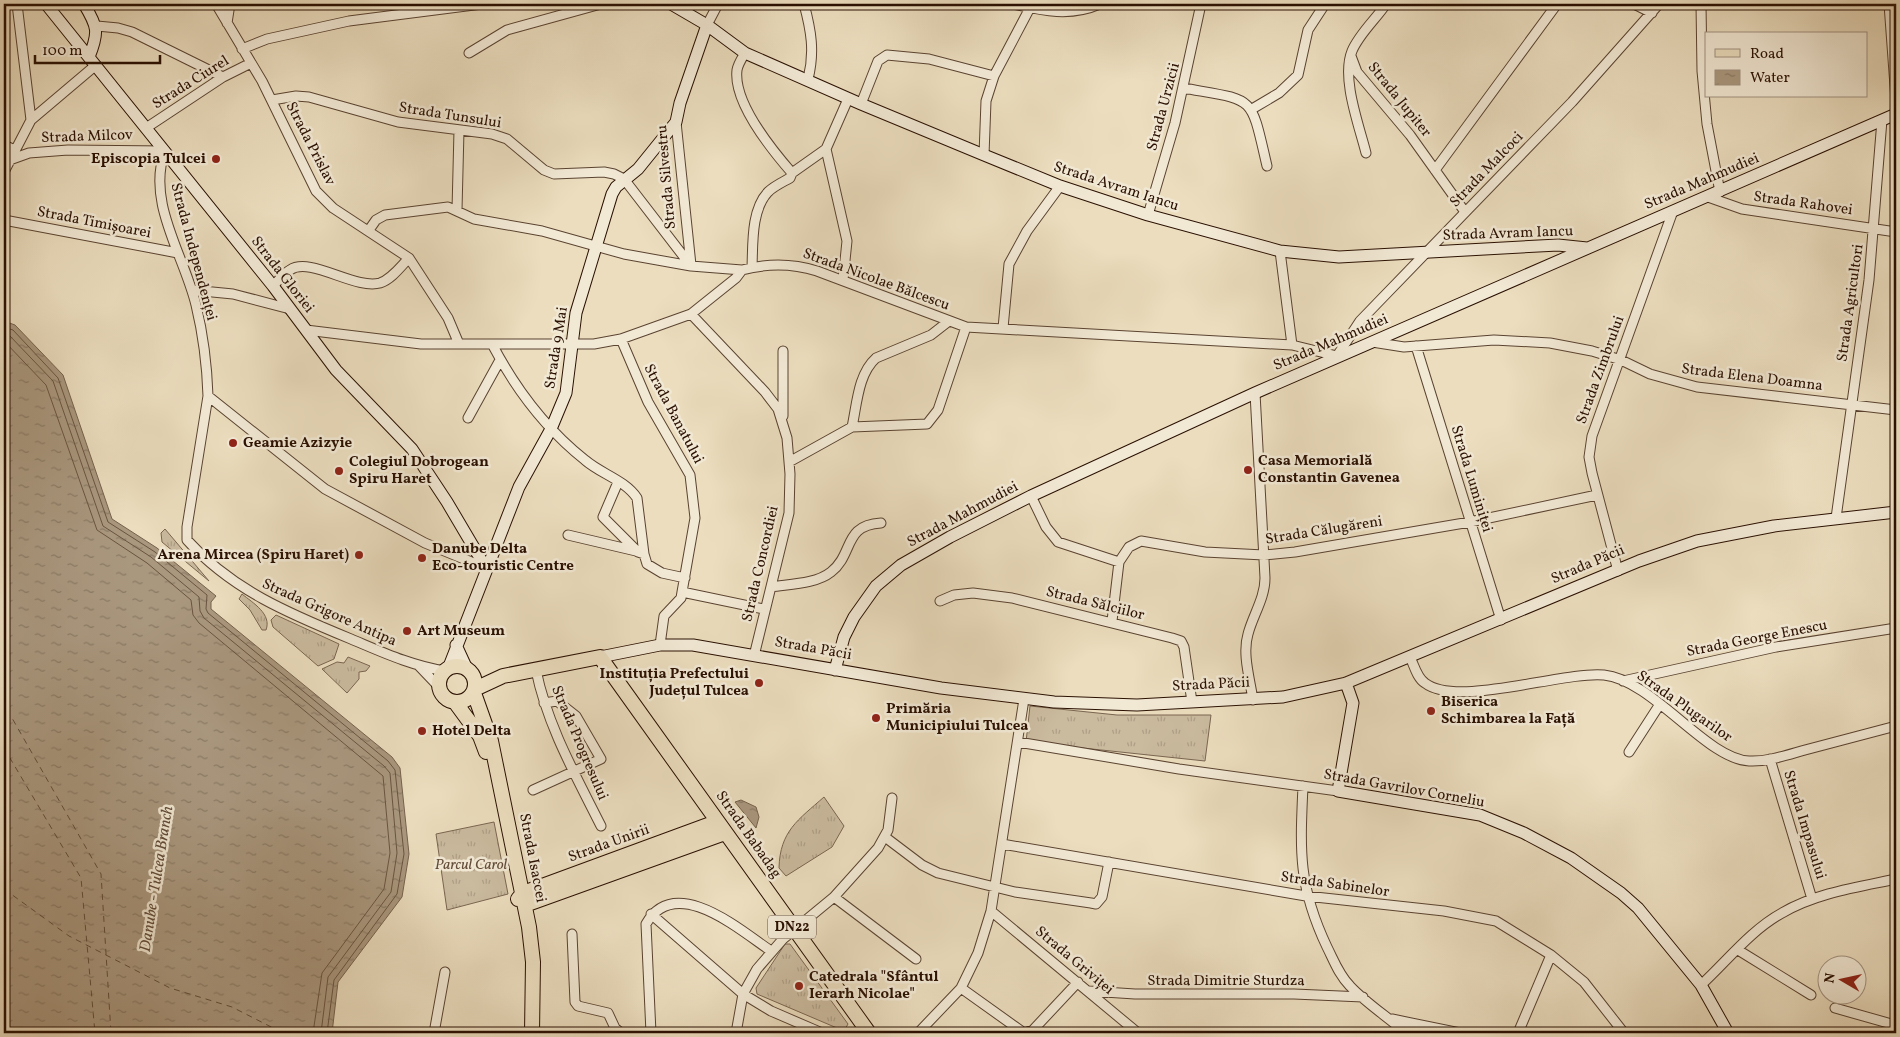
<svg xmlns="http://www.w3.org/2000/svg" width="1900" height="1037" font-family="Vollkorn,serif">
  <defs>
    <pattern id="grass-tufts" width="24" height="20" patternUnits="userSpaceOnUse" patternTransform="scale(1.25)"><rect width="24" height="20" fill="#caba9e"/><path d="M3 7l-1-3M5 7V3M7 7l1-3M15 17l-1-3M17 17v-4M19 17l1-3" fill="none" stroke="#ae9f86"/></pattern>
    <pattern id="water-ripples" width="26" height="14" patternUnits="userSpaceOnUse" patternTransform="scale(1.25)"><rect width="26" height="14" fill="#a9977e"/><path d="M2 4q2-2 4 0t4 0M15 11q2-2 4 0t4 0" fill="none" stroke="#8a7a65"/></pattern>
  </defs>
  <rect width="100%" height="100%" fill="#ebddbe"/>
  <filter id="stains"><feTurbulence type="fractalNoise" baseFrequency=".004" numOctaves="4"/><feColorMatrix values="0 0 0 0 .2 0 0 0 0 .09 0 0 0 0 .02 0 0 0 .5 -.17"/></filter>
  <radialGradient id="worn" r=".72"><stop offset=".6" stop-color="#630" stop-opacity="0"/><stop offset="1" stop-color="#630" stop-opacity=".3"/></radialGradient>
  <path fill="url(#grass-tufts)" stroke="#7a6550" d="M165,529L209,581L162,542L161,533Z
    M242,594C253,603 272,614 266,630H262L250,610L239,599Z
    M276,615L339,644L334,659L318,666L273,627L271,620Z
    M348,657L370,666L366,671L359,672V679L347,693L322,669L337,662L344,663Z
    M1030,706L1117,715H1211L1205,761L1026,742Z
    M824,797L844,826L832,847L786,876L779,868C780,831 798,820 824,797Z
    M494,822L508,894L447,910L436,834Z
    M785,944H790L848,1024L844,1031L757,994L756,988Z"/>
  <path fill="url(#water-ripples)" stroke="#76614c" d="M4,321L15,325L63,375L112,519L157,548L216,596L211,602V609L392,757L400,768L409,854L402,897L338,982L332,1033H4Z
    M741,800L756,807L759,817L756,828L735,802Z"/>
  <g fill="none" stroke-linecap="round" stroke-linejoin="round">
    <path stroke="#6a5440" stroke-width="1" d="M4,327L13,330L58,378L108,522L155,552L207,595L206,609L208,613L388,761L395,770L404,854L397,894L334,980L327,1033
      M4,333L9,335L53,381L103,526L151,557L199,597L200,611L204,618L384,766L390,773L397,853L391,892L328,977L321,1033
      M4,341L46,385L97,530L147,563L191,600L193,615L199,623L383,776L390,853L384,889L322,973L313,1033"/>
    <path stroke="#634d3a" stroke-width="1" stroke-dasharray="6 5" stroke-linecap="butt" d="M4,713L12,718L101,874L111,1033
      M4,748L81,878L95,1033
      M4,889L69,936L170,988L232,1007L283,1033"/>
    <g stroke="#5a4331" stroke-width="11">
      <path id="street" d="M17,4L31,120
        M216,4L262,81L316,191L333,208L409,258L448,318L459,344
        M804,4C811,30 815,52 808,79
        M1013,4C1043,11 1071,17 1100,4
        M1634,4L1652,13
        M1701,4L1702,71L1707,124L1720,192
        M1889,4L1896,100
        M227,23L230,4
        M707,25L718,4
        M97,26L118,28L132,32L223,77
        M242,49L267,39L349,21L482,4
        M469,53L507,30L601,4
        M745,53C742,58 738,64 737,70C733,103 772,150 792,173
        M1351,56L1357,72L1410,135L1465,212
        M1183,88C1256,101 1250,93 1267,166
        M272,100L296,96L309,97L398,122L492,134L507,139L544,170L554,174L604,172L614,174L624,179L691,266
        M861,104L878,61L887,55L929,59L994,76
        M1252,109L1279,93L1298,75L1308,30L1325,4
        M676,122L691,265
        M146,128L223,77L251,63
        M4,145L15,150
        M826,149L847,241L843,280
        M1366,153C1359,125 1341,78 1352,51C1359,34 1376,19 1386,4
        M984,155L986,101L994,76L1032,4
        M4,162L29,153L68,150L165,151C146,202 184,255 196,305C203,334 207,365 208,396L187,527V540C232,590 290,614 351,639C382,652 412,666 445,671
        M1435,170L1557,4
        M4,172L31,120L96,65
        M1708,197L1742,209L1896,232
        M457,210L459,130
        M1148,215L1175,123L1201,4
        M4,220L178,253
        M369,230L376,220L385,215L448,207L474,219L542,231L624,254L691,266L742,270
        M1280,251L1292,345
        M752,267C753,244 751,210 768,192C774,186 783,182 790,178L792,173L826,149L848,99
        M273,286C278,281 283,274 290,270C310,256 355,290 380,283C392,279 401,266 409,258
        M192,290L233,294L290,309
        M691,314L765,392L778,409L787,438L790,474L789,513L754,656
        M1003,328L1009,264L1027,231L1060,186
        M306,330L421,344H594L621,339L691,314L736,278L742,270C768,263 791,263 817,271L966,327L1292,345L1337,356L1360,321L1572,102L1659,4
        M621,339L648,402L690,475L695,518L682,592L681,598L664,616L660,645
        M1372,342L1404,347L1494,340L1550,343L1592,351L1621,360L1650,374L1697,387L1896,410
        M492,344C515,388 546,429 585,460C601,474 625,480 637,498L644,554L647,564L662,573L685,578
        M1416,346L1501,620
        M783,351V416
        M208,396L325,489L425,543L486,568
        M468,418L500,360
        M852,427C857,404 858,374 876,358L931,335L949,321
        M789,462L852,427L927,424L938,410L966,327
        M618,482L603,517L638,552L644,554
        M1031,496L1046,527L1058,542L1119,562
        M1836,518L1869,280L1882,120
        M568,535L636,551
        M1618,571L1592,473L1589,457L1592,436L1673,211
        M771,587C790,584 816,584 831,572C854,554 843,525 881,523
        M682,592L764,609
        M940,601L954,595L973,593L1012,598L1172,638L1181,641L1184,647L1192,702
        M1112,621L1119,562L1129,547L1141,541L1205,552L1264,555L1295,552L1470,522L1597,495
        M1410,657C1414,665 1417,678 1425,683C1457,708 1563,671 1604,675C1653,680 1706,759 1749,761C1767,762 1787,755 1805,750C1835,742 1866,734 1896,726
        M419,666L439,687
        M536,670C547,725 576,776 601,826
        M1623,681L1776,647L1896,628
        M1253,700C1250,679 1242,654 1248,634C1253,615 1265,598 1265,578L1255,393
        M1018,742L1179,769L1338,791
        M1629,752L1660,704
        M1770,759L1812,899
        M1303,786C1300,851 1298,886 1327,947C1334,961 1339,975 1350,986C1367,1004 1388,1017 1406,1033
        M533,790L601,759L576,716L557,701L544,703
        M885,837L922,865L938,873L1015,892L1091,903L1096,904L1102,897L1109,862
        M1002,844L1306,896L1444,911L1496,921L1551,955L1584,982L1624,1033
        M834,897L916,959
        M991,911L1138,1033
        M651,914L743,994L771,1011L822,1033
        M572,934L575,1002L578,1006L608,1013L615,1028L621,1033
        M1738,950L1811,995
        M1701,985C1727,961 1751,930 1782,913C1816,893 1858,887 1896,879
        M961,988L1024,1033
        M1089,991L1135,994H1294L1363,997
        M1835,1008L1895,1025
        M1392,1019L1460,1033
        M434,1033L445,972
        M651,1033L646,924C675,873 740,930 771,951
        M736,1033L743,994L757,969L783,939L834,897L878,848L888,830L892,798
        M918,1033L961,988L978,953L991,911L1024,699
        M1024,1033L1033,1030L1078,982
        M1518,1033L1551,955"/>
    </g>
    <g stroke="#2a1002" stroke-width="13">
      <path id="secondary" d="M46,4L273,286L336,370L412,449L447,502L486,568
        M84,4C98,27 99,32 89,57
        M671,4L707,25L745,53L861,104L984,155L1060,186L1148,215L1280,251L1339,257L1558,245L1587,248
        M456,645L467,669
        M600,657L660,645H693L941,688L1054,702L1137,705L1283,697L1346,683L1639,561L1697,541L1774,526L1896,512
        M448,669L519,487L551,429L566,393L576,313L612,194L616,187L638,169L676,122L680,103L707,25
        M835,670L844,637L854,617L876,586L901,565L950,537L1031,496L1255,393L1896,114
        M1346,683L1353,703L1338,791L1480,815L1524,833L1571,858L1621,893L1638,908L1701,985L1728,1033"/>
    </g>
    <g stroke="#2a1002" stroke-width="16">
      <path id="primary" d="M439 684a18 18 0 1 1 36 0a18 18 0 1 1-36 0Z
        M475,689L503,676L600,657L869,1033
        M474,693L491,741L529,927L533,962L532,1033
        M455,702L480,736L486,752
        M518,899L523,893L716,822
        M525,905L725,833"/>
    </g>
    <use href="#street" stroke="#f2e9d5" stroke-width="9"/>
    <use href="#secondary" stroke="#f2e9d5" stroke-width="11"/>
    <use href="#primary" stroke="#ebddbe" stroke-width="14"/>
  </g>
  <g fill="#8f2418" stroke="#f2e9d5" stroke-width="2">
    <circle cx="216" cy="159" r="5"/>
    <circle cx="233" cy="443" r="5"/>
    <circle cx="1248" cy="470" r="5"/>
    <circle cx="339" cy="471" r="5"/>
    <circle cx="359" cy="555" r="5"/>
    <circle cx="422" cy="558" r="5"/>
    <circle cx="407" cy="631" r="5"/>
    <circle cx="759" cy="683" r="5"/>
    <circle cx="1431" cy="711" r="5"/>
    <circle cx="876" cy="718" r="5"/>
    <circle cx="422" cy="731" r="5"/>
    <circle cx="799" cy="986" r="5"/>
  </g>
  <g text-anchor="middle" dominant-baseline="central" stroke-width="5" stroke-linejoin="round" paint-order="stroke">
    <rect fill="#f2e9d5" stroke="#665141" stroke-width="1" x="768" y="915.5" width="48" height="23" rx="4"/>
    <g font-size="14" font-weight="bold" fill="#2a1002">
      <text x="792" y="927">DN22</text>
    </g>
    <g font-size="15" fill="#2a1002" stroke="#f2e9d5">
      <text transform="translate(191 83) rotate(-32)">Strada Ciurel</text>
      <text transform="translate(1399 100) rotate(51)">Strada Jupiter</text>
      <text transform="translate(1164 107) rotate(-75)">Strada Urzicii</text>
      <text transform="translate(450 116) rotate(9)">Strada Tunsului</text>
      <text transform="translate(87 137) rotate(-2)">Strada Milcov</text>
      <text transform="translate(310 144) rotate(63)">Strada Prislav</text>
      <text transform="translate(1487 170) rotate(-46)">Strada Malcoci</text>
      <text transform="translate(667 177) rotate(-95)">Strada Silvestru</text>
      <text transform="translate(1702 182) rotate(-23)">Strada Mahmudiei</text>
      <text transform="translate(1116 187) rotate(18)">Strada Avram Iancu</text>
      <text transform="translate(1803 204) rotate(8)">Strada Rahovei</text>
      <text transform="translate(94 223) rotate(11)">Strada Timișoarei</text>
      <text transform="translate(1508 234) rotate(-2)">Strada Avram Iancu</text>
      <text transform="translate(193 252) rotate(75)">Strada Independenței</text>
      <text transform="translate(282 275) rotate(52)">Strada Gloriei</text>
      <text transform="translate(876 280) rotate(20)">Strada Nicolae Bălcescu</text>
      <text transform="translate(1851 303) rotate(-82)">Strada Agricultori</text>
      <text transform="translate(1331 343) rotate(-23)">Strada Mahmudiei</text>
      <text transform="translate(557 348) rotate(-81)">Strada 9 Mai</text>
      <text transform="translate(1601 370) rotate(-70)">Strada Zimbrului</text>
      <text transform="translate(1752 378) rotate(7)">Strada Elena Doamna</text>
      <text transform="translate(673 414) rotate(62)">Strada Banatului</text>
      <text transform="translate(1471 479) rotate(73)">Strada Luminiței</text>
      <text transform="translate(963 515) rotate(-28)">Strada Mahmudiei</text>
      <text transform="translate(1324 531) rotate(-9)">Strada Călugăreni</text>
      <text transform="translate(761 564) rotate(-77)">Strada Concordiei</text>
      <text transform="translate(1588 565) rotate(-23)">Strada Păcii</text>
      <text transform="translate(1095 604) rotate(14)">Strada Sălciilor</text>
      <text transform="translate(329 613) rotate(24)">Strada Grigore Antipa</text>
      <text transform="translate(1757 639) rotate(-11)">Strada George Enescu</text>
      <text transform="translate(813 649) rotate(10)">Strada Păcii</text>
      <text transform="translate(1211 685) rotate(-3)">Strada Păcii</text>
      <text transform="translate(1684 707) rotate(35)">Strada Plugarilor</text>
      <text transform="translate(579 743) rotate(67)">Strada Progresului</text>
      <text transform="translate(1404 789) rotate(10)">Strada Gavrilov Corneliu</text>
      <text transform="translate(1804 825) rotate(73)">Strada Impasului</text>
      <text transform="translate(748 835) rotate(55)">Strada Babadag</text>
      <text transform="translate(609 844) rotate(-20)">Strada Unirii</text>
      <text transform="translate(532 858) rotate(79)">Strada Isaccei</text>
      <text transform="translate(1335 885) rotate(8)">Strada Sabinelor</text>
      <text transform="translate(1074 961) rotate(40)">Strada Griviței</text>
      <text x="1226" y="981">Strada Dimitrie Sturdza</text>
    </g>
    <g font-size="15" font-weight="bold" fill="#2a1002" stroke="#f2e9d5" text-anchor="start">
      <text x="206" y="159" text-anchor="end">Episcopia Tulcei</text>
      <text x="243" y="443">Geamie Azizyie</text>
      <text x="1258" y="461">Casa Memorială<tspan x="1258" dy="17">Constantin Gavenea</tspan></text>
      <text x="349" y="462">Colegiul Dobrogean<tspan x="349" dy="17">Spiru Haret</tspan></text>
      <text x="432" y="549">Danube Delta<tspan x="432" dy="17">Eco-touristic Centre</tspan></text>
      <text x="349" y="555" text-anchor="end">Arena Mircea (Spiru Haret)</text>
      <text x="417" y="631">Art Museum</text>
      <text x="749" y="674" text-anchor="end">Instituția Prefectului<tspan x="749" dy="17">Județul Tulcea</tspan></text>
      <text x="1441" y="702">Biserica<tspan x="1441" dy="17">Schimbarea la Față</tspan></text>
      <text x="886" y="709">Primăria<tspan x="886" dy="17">Municipiului Tulcea</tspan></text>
      <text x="432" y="731">Hotel Delta</text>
      <text x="809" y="977">Catedrala "Sfântul<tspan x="809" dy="17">Ierarh Nicolae"</tspan></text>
    </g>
    <g font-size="15" font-style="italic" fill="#624c39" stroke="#f2e9d5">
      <text x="471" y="865">Parcul Carol</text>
    </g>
    <g font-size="16" font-style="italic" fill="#634d3a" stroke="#f2e9d5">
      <text transform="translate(157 879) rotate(-81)">Danube - Tulcea Branch</text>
    </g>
  </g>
  <rect width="1900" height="1037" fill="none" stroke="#ebddbe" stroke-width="20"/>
  <rect x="5" y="5" width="1890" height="1027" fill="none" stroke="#2a1002" stroke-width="2.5"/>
  <rect x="10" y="10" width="1880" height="1017" fill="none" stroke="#2a1002"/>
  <rect x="1705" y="32" width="162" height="65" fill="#f2e9d5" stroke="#a29281"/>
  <rect x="1715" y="49" width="25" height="8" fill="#ebddbe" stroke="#a29281"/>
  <text x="1750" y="58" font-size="15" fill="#2a1002">Road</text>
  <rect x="1715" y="70" width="25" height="15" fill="url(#water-ripples)" stroke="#a29281"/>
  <text x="1750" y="82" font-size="15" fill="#2a1002">Water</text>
  <g transform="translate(1842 980) rotate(279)"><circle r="24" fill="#f2e9d5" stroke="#a29281"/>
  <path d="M0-4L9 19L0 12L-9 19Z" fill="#8f2418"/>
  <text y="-8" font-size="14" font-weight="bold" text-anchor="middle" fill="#2a1002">N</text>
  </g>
  <path d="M35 55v8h125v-8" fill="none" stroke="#2a1002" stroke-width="2.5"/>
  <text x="42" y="55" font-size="15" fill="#2a1002" stroke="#f2e9d5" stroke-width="4" paint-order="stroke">100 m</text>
  <rect width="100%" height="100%" filter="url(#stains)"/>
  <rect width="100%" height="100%" fill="url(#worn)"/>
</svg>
